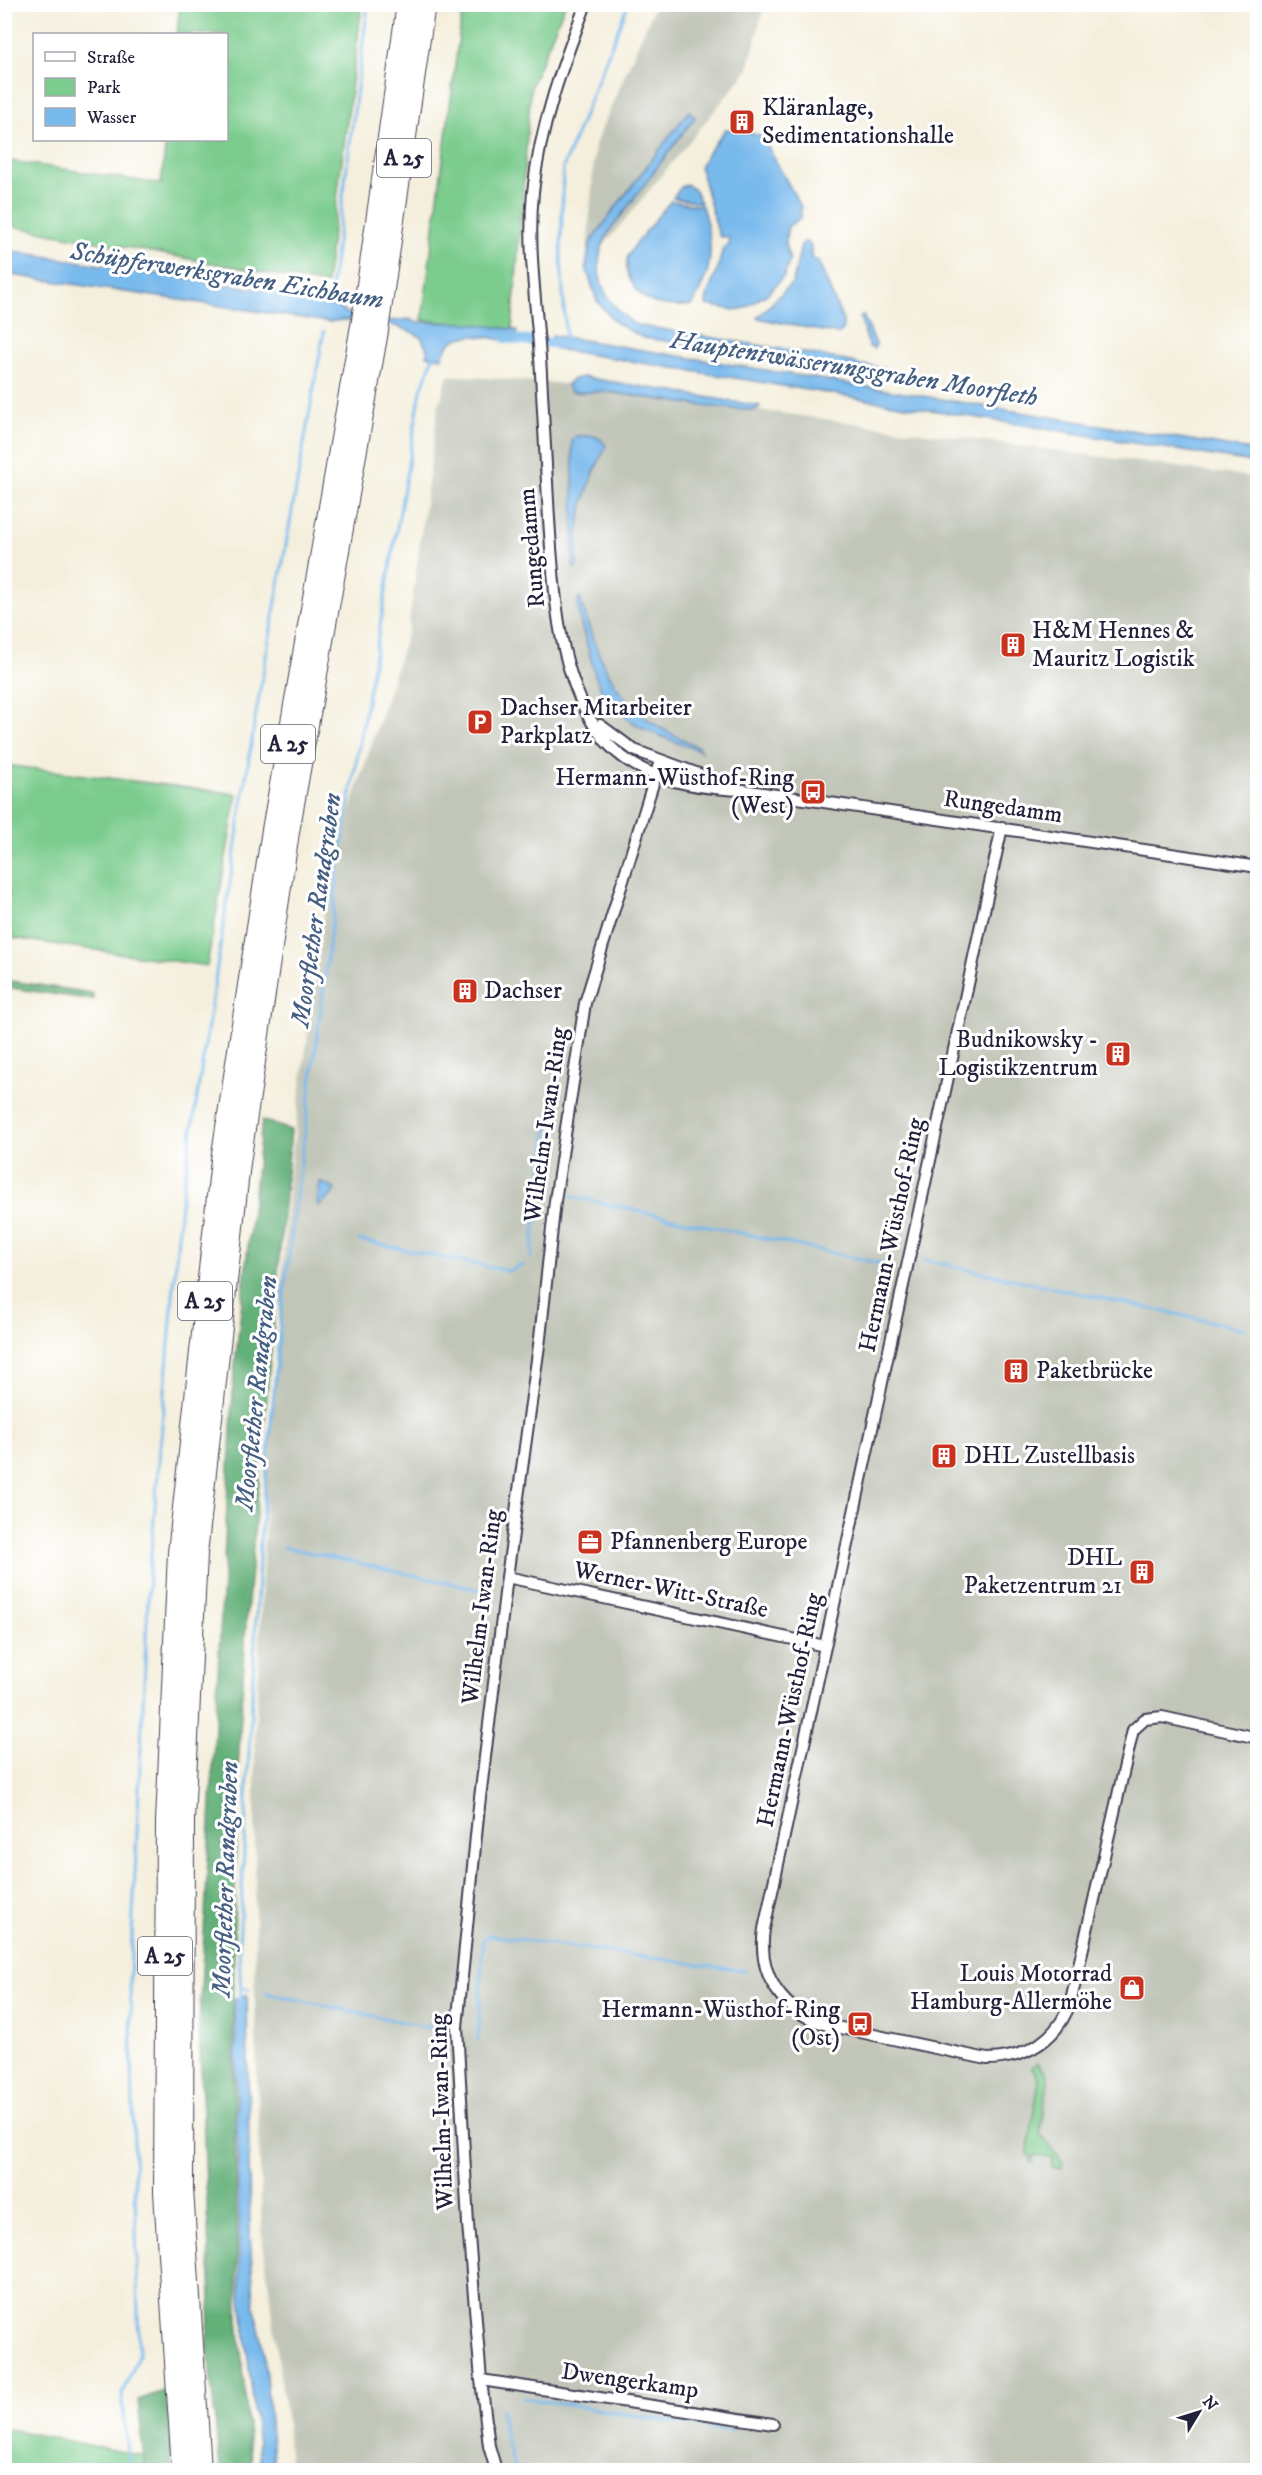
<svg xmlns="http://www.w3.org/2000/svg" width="1262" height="2475" font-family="'IM FELL DW Pica',serif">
  <rect width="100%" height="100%" fill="#fff"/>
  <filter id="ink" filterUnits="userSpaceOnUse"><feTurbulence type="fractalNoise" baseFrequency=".0167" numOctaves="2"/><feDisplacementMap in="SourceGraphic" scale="12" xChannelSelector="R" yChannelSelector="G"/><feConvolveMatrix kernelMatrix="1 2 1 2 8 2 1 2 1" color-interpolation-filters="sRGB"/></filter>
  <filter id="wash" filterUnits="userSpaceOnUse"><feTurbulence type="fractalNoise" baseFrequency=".008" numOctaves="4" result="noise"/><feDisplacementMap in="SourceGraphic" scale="24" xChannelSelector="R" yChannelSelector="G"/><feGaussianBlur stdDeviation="1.35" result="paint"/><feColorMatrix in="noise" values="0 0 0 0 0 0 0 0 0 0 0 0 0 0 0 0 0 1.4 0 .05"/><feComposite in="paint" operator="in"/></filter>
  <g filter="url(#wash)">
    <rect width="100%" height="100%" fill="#f4efdd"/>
    <path fill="#c2c6b9" d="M655,5H764L748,70L586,267L595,144Z
      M448,375L567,384L1257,478V2470H290L288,2433L262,2234L255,2003V1739L268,1454L290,1170L329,875L408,631L438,408Z"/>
    <path fill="#7bcc8e" stroke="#4e7764" stroke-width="1.5" d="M180,5H362L326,284L5,225V160L161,184L166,140H226V34H177Z
      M463,5H565L531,86L512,330L422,320Z
      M5,765L237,794L207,966L5,937Z
      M1037,2063L1047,2076L1048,2081L1040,2134L1063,2164L1061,2168L1052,2167V2158L1034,2155L1032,2163H1030V2156H1027L1039,2080L1032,2067Z
      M4,2428L144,2456L145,2470H5Z"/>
    <path fill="#64b079" stroke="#43695a" stroke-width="1.5" d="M4,980L92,993L94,997L92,1000L5,987Z
      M262,1120L291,1130L246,1624L237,1789L233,1997L238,2318L252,2470H220L207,2340L211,2298L199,2027L234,1373Z
      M166,2390L173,2470H145L138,2400Z"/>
    <path fill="#79baed" stroke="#4e6e94" stroke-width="1.5" d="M689,111L695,117L609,232C587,269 603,303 636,325L823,356L855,363L860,366L866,365L885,369L891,378L717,348L643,338L616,323L597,301L586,267L590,243L612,212Z
      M731,129L762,136L801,207V218L788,226L785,244L790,260L784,276L767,294L745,308L735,310L706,305L707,295L718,268L723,248L729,245V238L719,236L700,167L707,154L725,130Z
      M687,184L696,192L701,203L673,198L681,187Z
      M671,201L702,206C708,226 713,248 708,269C705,281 698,293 693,305C683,307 657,306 648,300C634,292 623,272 628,256C630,249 664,209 671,201Z
      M804,242H808L811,247V258L818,261L843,321V330L838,334L757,318L793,282L801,245Z
      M4,250L291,294L339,308L348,313L394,321L409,319L415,322L466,323L517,330L518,343C493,339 451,324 442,358L427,356V349L421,337C395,322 357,316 329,322L5,274Z
      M863,315L876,344L874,349L869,347L860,317Z
      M552,335L1257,451V463L562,350L553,348Z
      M583,377L760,406L756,410C705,409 656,398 606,392C593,390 582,395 569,391L567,384L574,379Z
      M576,436C589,436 601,433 606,447C586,485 575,522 577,565L575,569L573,566C575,523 573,483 572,440Z
      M578,598H580C591,637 605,680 635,709C652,726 677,736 698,747L701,751C661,737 613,723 597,680C593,670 591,658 588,648C583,631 577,615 578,598Z
      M320,1182L335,1189L331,1196L319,1206L317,1204Z
      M247,1994L250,2233L254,2303L264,2354L274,2470H261L240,2290L235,1999Z"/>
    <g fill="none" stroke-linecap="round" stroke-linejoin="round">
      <path stroke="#79baed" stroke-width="3" d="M330,295L368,4
        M566,341L561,256L563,168L628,4
        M575,527L576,504
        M570,1196L888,1265
        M359,1240L508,1271L523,1265
        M531,1257L548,1123
        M924,1260L1245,1329
        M284,1547L486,1591
        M241,1987L250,1989
        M266,1993L444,2031
        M241,1999L239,1947L260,1542L281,1316L342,844L421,390L434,355
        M478,2040L483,1941L489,1935L744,1971
        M524,2398L733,2431
        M501,2409L504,2431L515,2470
        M130,2470L122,2394L139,2356L130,1978L149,1578L181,1202L255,719L324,331"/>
      <path stroke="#79baed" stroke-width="10" d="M505,338L567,345"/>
    </g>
  </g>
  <g filter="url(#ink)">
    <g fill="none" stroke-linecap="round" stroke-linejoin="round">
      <g stroke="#424153" stroke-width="14">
        <path id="street" d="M586,4C562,66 540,126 533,192C527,253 538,314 541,374C544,422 546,471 549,519C554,590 557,670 597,730C629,778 690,788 743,790L1258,867
          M600,725L634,750L731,786
          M1002,827L764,1929C757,1976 783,2012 827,2025L987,2059C1026,2059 1059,2039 1071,2000L1133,1730L1145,1719L1162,1717L1258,1738
          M507,1577L825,1646
          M481,2380L773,2424
          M496,2470L489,2446L481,2380L468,2224L457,2027L479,1806L507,1577L540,1338L555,1201L585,1003L660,761"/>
      </g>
      <g stroke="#424153" stroke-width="22">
        <path id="highway" d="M182,2470L164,2192L166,1822L178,1553L221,1160L272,830L362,320L407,4
          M201,2470L183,2189L184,1820L197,1554L240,1163L289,832L378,331L425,4"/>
      </g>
      <use href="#street" stroke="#fff" stroke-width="10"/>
      <use href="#highway" stroke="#fff" stroke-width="20"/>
    </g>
  </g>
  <defs>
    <g id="building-square" transform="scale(1.35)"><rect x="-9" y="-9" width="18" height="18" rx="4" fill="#c8321e" stroke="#fff"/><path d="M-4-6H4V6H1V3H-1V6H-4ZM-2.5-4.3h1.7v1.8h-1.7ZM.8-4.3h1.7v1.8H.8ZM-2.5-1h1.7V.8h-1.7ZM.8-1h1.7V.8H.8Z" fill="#fff"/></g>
    <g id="parking-square" transform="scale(1.35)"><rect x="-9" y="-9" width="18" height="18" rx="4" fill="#c8321e" stroke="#fff"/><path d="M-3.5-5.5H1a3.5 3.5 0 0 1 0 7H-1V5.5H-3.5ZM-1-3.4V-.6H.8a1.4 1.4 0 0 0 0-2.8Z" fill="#fff"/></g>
    <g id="bus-square" transform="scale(1.35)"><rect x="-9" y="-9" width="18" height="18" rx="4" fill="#c8321e" stroke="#fff"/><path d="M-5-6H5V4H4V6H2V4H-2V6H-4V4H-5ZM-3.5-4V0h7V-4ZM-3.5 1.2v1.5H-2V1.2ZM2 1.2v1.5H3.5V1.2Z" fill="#fff"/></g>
    <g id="office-square" transform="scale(1.35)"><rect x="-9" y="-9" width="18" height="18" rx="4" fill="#c8321e" stroke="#fff"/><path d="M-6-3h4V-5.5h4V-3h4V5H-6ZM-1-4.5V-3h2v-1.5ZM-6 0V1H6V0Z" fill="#fff"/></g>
    <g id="shop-square" transform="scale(1.35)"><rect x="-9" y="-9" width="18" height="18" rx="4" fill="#c8321e" stroke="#fff"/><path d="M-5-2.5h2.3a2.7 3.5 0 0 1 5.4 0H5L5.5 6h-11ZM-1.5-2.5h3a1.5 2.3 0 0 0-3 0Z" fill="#fff"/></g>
  </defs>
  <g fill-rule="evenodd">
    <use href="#building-square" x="742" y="122"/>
    <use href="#building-square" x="1013" y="645"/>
    <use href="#parking-square" x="480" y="722"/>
    <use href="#bus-square" x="813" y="792"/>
    <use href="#building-square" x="465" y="991"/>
    <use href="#building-square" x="1118" y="1054"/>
    <use href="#building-square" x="1016" y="1371"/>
    <use href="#building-square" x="944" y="1456"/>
    <use href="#office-square" x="590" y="1542"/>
    <use href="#building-square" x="1142" y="1572"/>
    <use href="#shop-square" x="1132" y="1988"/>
    <use href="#bus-square" x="860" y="2024"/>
  </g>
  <g text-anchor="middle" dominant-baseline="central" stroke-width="6" stroke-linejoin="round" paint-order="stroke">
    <g fill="#fff" stroke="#646476" stroke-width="1.5">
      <rect x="377" y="139" width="54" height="38" rx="4.5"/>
      <rect x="261" y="725" width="54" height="38" rx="4.5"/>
      <rect x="178" y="1282" width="54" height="38" rx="4.5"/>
      <rect x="138" y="1937" width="54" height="38" rx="4.5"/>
    </g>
    <g font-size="22" font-weight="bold" fill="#22223b">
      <text x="404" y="158">A 25</text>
      <text x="288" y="744">A 25</text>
      <text x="205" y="1301">A 25</text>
      <text x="165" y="1956">A 25</text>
    </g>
    <g font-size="24" fill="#22223b" stroke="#fff" text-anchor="start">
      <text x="762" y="108">Kläranlage,<tspan x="762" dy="28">Sedimentationshalle</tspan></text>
      <text x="1032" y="631">H&amp;M Hennes &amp;<tspan x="1032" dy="28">Mauritz Logistik</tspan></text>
      <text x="500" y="708">Dachser Mitarbeiter<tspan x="500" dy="28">Parkplatz</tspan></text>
      <text x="794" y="778" text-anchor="end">Hermann-Wüsthof-Ring<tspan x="794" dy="28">(West)</tspan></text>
      <text x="484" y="991">Dachser</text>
      <text x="1098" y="1040" text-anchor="end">Budnikowsky -<tspan x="1098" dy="28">Logistikzentrum</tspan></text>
      <text x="1036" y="1371">Paketbrücke</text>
      <text x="964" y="1456">DHL Zustellbasis</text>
      <text x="610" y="1542">Pfannenberg Europe</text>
      <text x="1122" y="1558" text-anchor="end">DHL<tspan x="1122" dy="28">Paketzentrum 21</tspan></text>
      <text x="1112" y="1974" text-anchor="end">Louis Motorrad<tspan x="1112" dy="28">Hamburg-Allermöhe</tspan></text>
      <text x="840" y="2010" text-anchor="end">Hermann-Wüsthof-Ring<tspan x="840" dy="28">(Ost)</tspan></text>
    </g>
    <g font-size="24" fill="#22223b" stroke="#fff">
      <text transform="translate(532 548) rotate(-95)">Rungedamm</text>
      <text transform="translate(1003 807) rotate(8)">Rungedamm</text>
      <text transform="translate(546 1125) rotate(-82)">Wilhelm-Iwan-Ring</text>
      <text transform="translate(892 1235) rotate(-78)">Hermann-Wüsthof-Ring</text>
      <text transform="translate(671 1590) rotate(12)">Werner-Witt-Straße</text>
      <text transform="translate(482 1607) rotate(-83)">Wilhelm-Iwan-Ring</text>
      <text transform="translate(790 1710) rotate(-78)">Hermann-Wüsthof-Ring</text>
      <text transform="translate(442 2112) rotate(-92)">Wilhelm-Iwan-Ring</text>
      <text transform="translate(630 2381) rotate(8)">Dwengerkamp</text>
    </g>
    <g font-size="26" font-style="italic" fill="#455f82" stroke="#fff">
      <text transform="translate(227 276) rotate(9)">Schüpferwerksgraben Eichbaum</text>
      <text transform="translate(854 369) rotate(9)">Hauptentwässerungsgraben Moorfleth</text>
      <text transform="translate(317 910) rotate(-82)">Moorflether Randgraben</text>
      <text transform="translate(257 1393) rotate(-84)">Moorflether Randgraben</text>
      <text transform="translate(226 1879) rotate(-88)">Moorflether Randgraben</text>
    </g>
  </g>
  <rect width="1262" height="2475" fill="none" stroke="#fff" stroke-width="24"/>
  <rect x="33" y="33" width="195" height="108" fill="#ffffff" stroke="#a7a7b1" stroke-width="1.5"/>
  <rect x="45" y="52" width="30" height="9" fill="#ffffff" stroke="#a7a7b1" stroke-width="1.5"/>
  <text x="87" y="63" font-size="18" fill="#22223b">Straße</text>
  <rect x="45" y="78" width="30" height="18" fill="#7bcc8e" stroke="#a7a7b1" stroke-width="1.5"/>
  <text x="87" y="93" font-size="18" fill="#22223b">Park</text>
  <rect x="45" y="108" width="30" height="18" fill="#79baed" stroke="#a7a7b1" stroke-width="1.5"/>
  <text x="87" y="123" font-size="18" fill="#22223b">Wasser</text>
  <g transform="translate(1199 2412) rotate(52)" stroke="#ffffff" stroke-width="4.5" paint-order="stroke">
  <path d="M0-4.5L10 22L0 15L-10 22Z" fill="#22223b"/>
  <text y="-9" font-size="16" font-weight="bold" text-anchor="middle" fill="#22223b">N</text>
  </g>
</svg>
